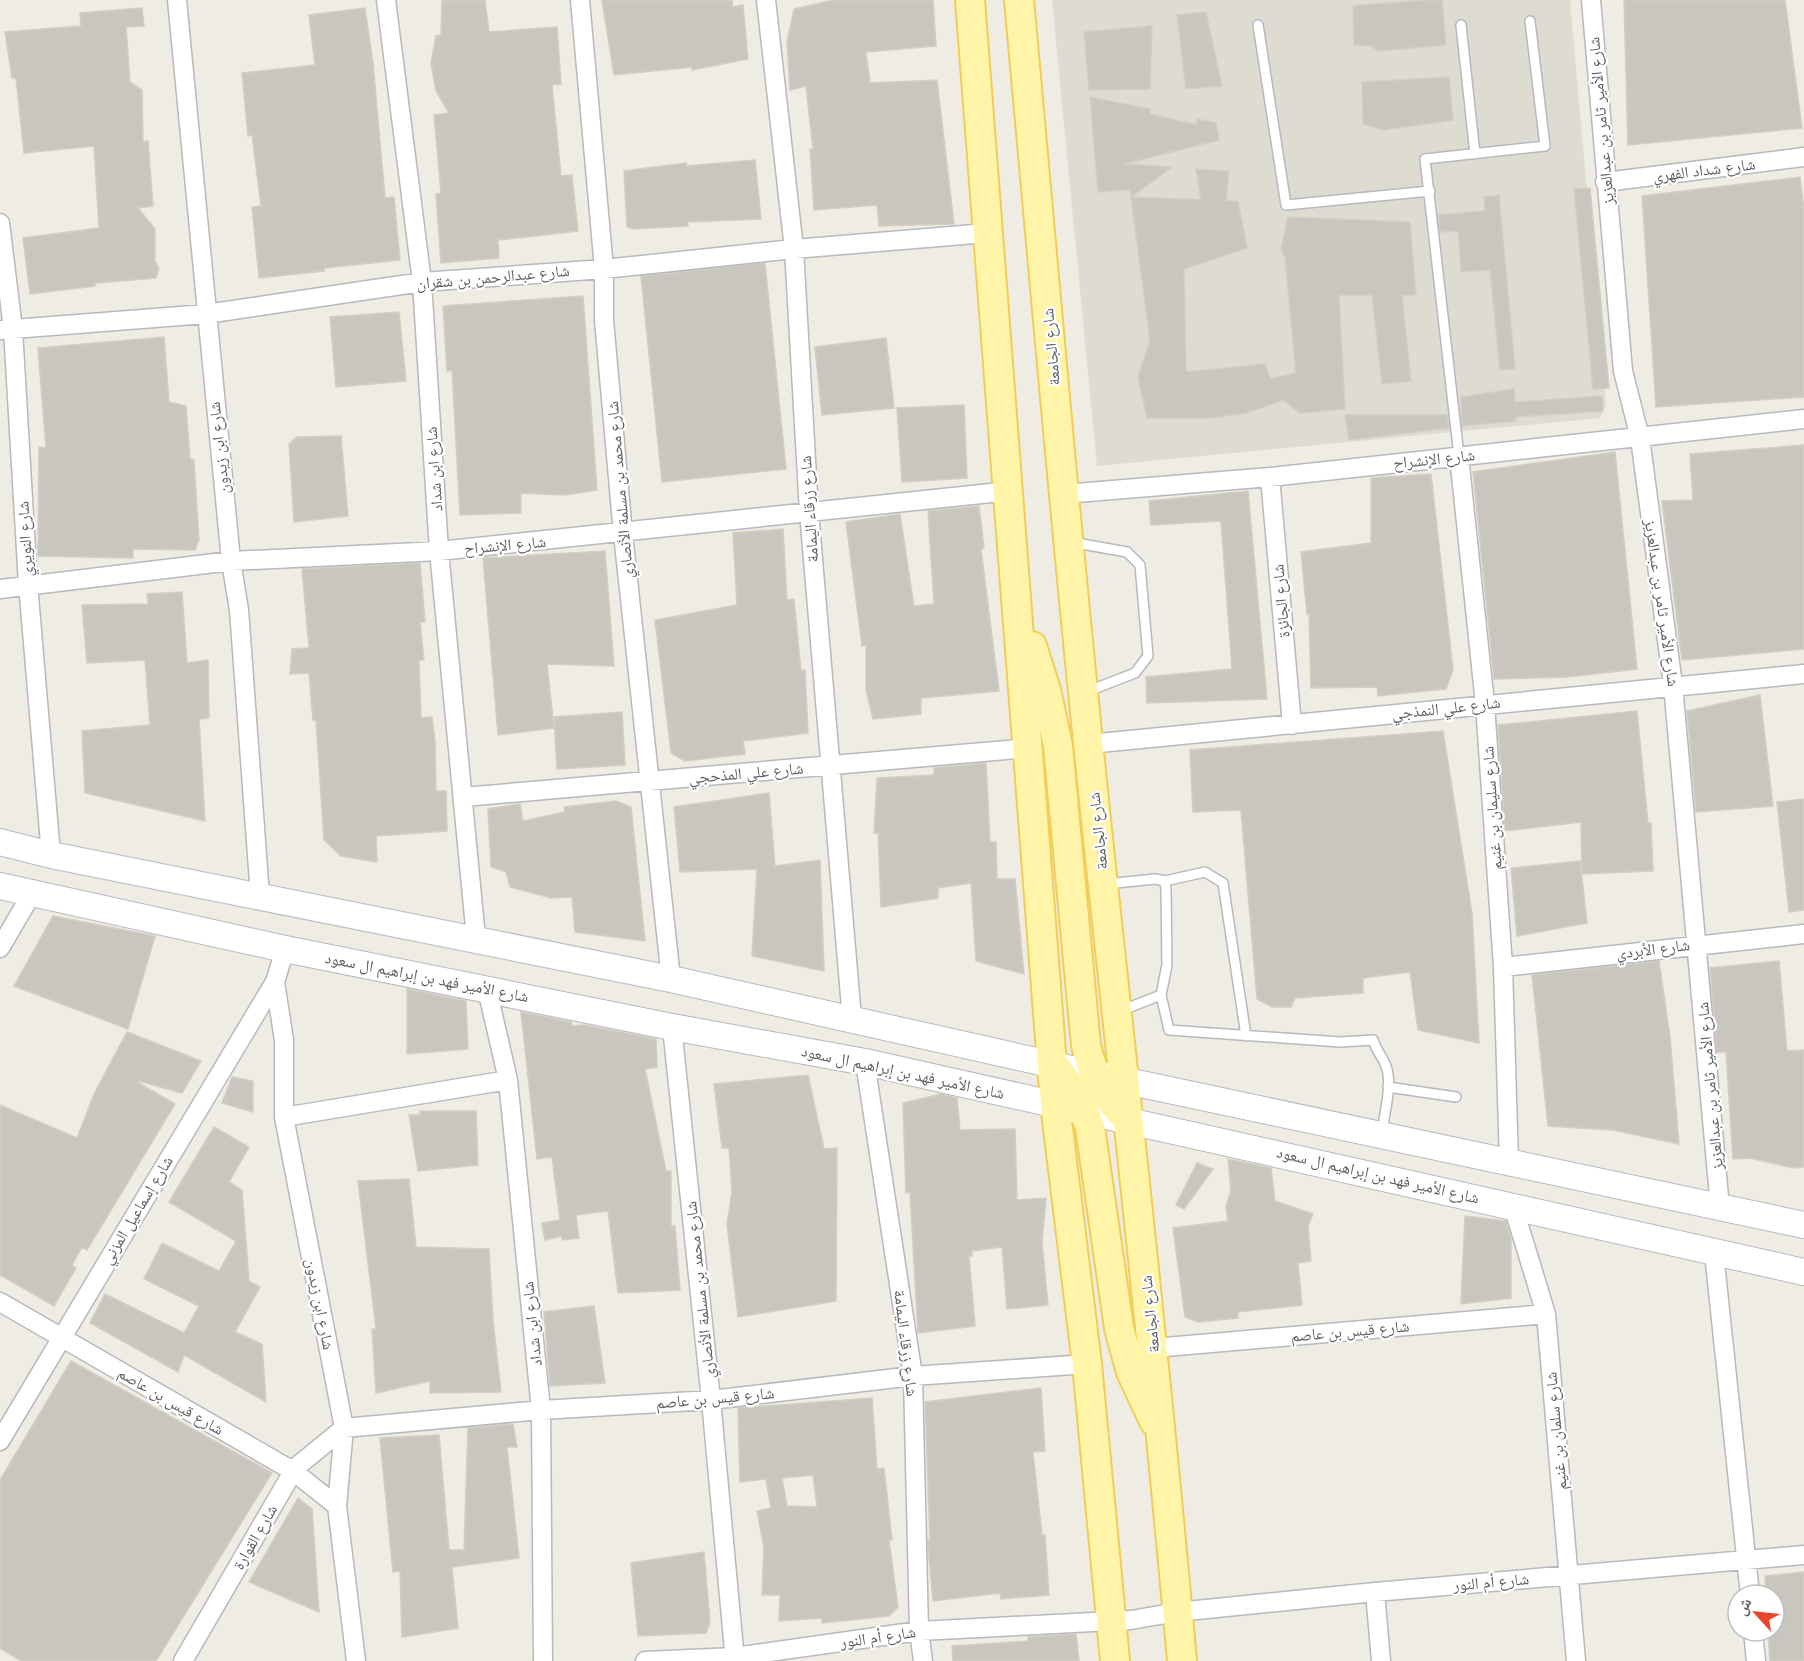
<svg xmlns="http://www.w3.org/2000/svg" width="1804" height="1661" font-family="'DM Sans','Noto Naskh Arabic',sans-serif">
  <rect width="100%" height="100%" fill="#eeece3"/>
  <path fill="#dedbd1" d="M1052,0H1570L1606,405L1600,418L1097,466Z"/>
  <path fill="#c9c6c0" stroke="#d3cec1" stroke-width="1.5" fill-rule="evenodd" d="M442,0H485L489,32L557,27L561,84L552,85L561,176L572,175L578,231L498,240L499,258L441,263L436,194L441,193L434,115L449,113L436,91L431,63L436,36L441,35Z
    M602,0H732L733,7L743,5L748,59L692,70V67L614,75Z
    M833,0H933L936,46L866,52L870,83L937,80L954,224L879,226L877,205L814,210L810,149H813L806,86L790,90L787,42L794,9Z
    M1424,0H1442L1446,45L1379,51L1370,46L1354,45L1353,6Z
    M1624,0H1785L1802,128L1628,145Z
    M142,8L144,26L126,27L130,82L142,90L143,142L148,141L153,206L138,208L155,229V261L159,269L156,278L95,283V286L30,294L23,238L99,228L94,146L24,153L16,78H12L5,32L81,26L80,13Z
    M365,8L373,63L385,198L394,197L400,260L324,268V271L259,278L252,207L261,206L252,135L248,136L242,73L315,65L309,15Z
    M1206,12L1222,86L1186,89L1177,15Z
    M1152,26L1150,89L1089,90L1084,32Z
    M1449,77L1453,120L1383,130L1363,124L1362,82Z
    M1090,97L1150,109V114L1197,125V119L1216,123L1219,140L1124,164L1172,167L1131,197L1201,200L1196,169L1229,171L1226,201H1238L1247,248L1184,269L1186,372L1265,364L1270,379L1296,373L1285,258L1281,249L1288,217L1410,222L1416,295H1402L1411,381L1382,384L1372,295H1339L1345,409L1300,413L1283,400L1247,413L1210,418H1147L1138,377L1150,340L1130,190L1098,192Z
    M755,160L761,219L687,222L688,226L633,229L627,227L624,171L686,163V166Z
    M1800,177L1804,210V397L1656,407L1642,196Z
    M1590,188L1609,388L1593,389L1574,189Z
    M1499,195L1515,369L1500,370L1490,270L1461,272L1458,231L1440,232L1438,215L1485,211L1484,197Z
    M765,263L786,469L662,482L641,276Z
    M583,296L597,490L564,495L521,493V513L460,515L452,370L447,371L443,306Z
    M399,312L406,381L336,387L330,317Z
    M164,337L169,402L186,406L190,459L194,460L199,540L195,550L133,549V558L38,556L39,447L46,448L38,348Z
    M886,338L894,408L822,415L815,347Z
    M1514,389L1515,402L1602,396L1603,411L1516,417V421L1462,426L1461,397Z
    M964,405L967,478L902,482L897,408Z
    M1345,415H1447L1449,428L1349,440Z
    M341,436L348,516L294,522L289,444L297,437Z
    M1804,445V649L1682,660L1662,501L1693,500L1690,454Z
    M1615,452L1637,669L1568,677L1494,679L1473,472Z
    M1431,474L1453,670L1446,689L1378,696L1377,687L1311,688L1309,613L1307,614L1301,552L1371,543V478Z
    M1248,491L1267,699L1147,703L1146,677L1232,669L1221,521L1151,525L1149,501Z
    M979,506L984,548L981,549L999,691L921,698V714L873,719L866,690V645L862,646L846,522L900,514L914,606L934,604L928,511Z
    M783,529L787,600L794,599L801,671L805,670L808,733L743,741L745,754L685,761L671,753L655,620L737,605L733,533Z
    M605,551L614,666L547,664L554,728L498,735L483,558Z
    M420,563L425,622H420L424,660H419L421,718L432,717L435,741L436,791H446L447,831L376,836L377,862L341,856L324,840L316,720H313L309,673L290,674L292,649L309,648L302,569Z
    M182,592L187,663L208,660L209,718L199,719L205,821L85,793L82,731L150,725L145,660L87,663L82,605L148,604L147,594Z
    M1760,695L1773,806L1696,812L1687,711Z
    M1637,711L1648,823H1651L1653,871L1582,874L1581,822L1505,831L1498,725Z
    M622,712L625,765L557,769L554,717Z
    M1443,731L1472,913L1479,1043L1418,1030L1410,972L1363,978V993L1295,998L1291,1007H1272L1257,999L1241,810L1193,812L1190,750Z
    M986,763L990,842H996L997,879H1015L1024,974L976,961L971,883L938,888V898L881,907L878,833H874L877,778L934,775V768Z
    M769,793L775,866L820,860L824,971L752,956L757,869L680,872L674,807Z
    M1804,799V910L1789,912L1777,802Z
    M616,801L631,807L645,941L575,932L572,897L551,898L510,887L506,872L491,867L488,809L520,804L523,821L565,812L564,807Z
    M1580,861L1587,923L1517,936L1511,868Z
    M53,916L155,936L128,1029L14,986Z
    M1659,961L1670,1037L1679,1144L1613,1130L1548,1126L1532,975Z
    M1779,961L1787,1051L1804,1050V1167L1793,1168L1750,1158L1733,1159L1726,1052H1717L1710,968Z
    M407,989L466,1001L468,1049L407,1054Z
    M521,1012L571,1022L572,1026L585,1025L656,1039L657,1067L645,1069L666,1171H671V1226H675L680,1290L618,1293L608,1211L576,1215L579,1238L562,1240V1236L545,1240L542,1223L560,1220L552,1157L537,1159Z
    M127,1032L201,1061L182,1093L139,1081V1083L175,1104L87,1250L82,1247L72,1265L76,1268L54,1306L0,1275V1105L77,1138L94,1094Z
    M808,1075L824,1149L837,1148L836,1301L738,1317L727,1224L732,1192L729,1148H722L714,1084Z
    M232,1077L253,1081V1112L222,1103Z
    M941,1094L957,1098L960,1130L1015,1129L1017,1200L1046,1198L1042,1242L1048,1305L1007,1309L1002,1247L972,1251V1256H969L975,1326L918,1333L910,1192L906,1193L903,1103Z
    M420,1111H476L478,1165L418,1171L409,1115H420Z
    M214,1127L249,1147L229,1182L242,1190L249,1281L260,1287L235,1332L262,1344L266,1402L184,1355L178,1372L90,1323L105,1294L184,1333L199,1306L144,1279L162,1243L219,1271L236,1241L169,1202Z
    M1228,1159L1271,1168L1275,1201L1313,1214L1308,1226L1311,1261L1298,1263L1302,1305L1238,1312V1318L1198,1322L1185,1317L1173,1228L1228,1221L1226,1206L1231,1191Z
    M1197,1163L1213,1169L1184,1209L1176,1205Z
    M409,1179L416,1247L489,1249L493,1320L501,1392L430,1393V1381L376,1393L372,1329H376L358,1181Z
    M1465,1216L1506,1221L1511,1239V1298L1461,1304Z
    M594,1306L605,1383L550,1386L544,1312Z
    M71,1361L272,1473L156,1661H21L0,1648V1480Z
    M1041,1388L1045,1451L1033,1452L1042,1535H1045L1049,1595L1001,1599L1000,1593L933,1601L929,1558L928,1540H930L925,1402Z
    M872,1398L877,1469L884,1468L892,1540H889L898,1607L889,1616L822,1623V1618L779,1621L780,1595H762L764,1548L757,1511L771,1508L766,1479L740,1482L738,1408ZM813,1475L817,1507L787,1506L782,1478Z
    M513,1424L517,1447H507L519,1558L452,1567L458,1628L402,1637L400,1571L393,1572L380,1438L439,1435L449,1550H464L468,1428Z
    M298,1498L312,1509L319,1612L249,1582Z
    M704,1552L710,1623L706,1633L638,1636L631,1563Z
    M1804,1572V1661H1770L1768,1631H1774V1595H1766L1765,1576Z
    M1076,1634L1079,1661H953L952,1646L1028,1641V1637Z"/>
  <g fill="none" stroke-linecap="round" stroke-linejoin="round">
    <g stroke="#b6b9bd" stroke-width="12">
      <path id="lane" d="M1258,25L1286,205L1430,191
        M1461,25L1475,154
        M1459,456L1425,159L1545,146L1530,21
        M1071,542L1127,552L1140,565L1148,656L1135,673L1086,692
        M1165,881L1205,872L1223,883L1246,1036
        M1106,884L1155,879L1165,881L1166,890L1167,965L1161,995L1120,1011
        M1161,995L1169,1030L1340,1042L1373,1040C1377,1052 1382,1056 1386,1066C1393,1085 1384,1113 1382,1133
        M1388,1087L1456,1097"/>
    </g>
    <g stroke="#b6b9bd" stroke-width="21">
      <path id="street" d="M177,0L231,561L239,610L260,896
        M386,0L422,282L439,551L476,938
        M580,0L604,269V320L623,534L671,979
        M766,0L794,249L809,512L852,1019
        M1591,0L1623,371L1640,438L1673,685L1720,1208
        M1605,182L1804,157
        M0,223L13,329L28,584L51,855
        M0,330L206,314L422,282L604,269L794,249L987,233
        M1459,456L1485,704L1503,967L1509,1162
        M1270,477L1292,725
        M1064,494L1270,477L1804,419
        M0,589L231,561L439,551L1010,491
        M1089,744L1804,674
        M463,797L1029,748
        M0,948L31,895
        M285,949L275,982L284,1040V1117L344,1428L337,1506L356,1661
        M1503,967L1804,934
        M487,989L508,1080L541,1410L543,1661
        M672,1027L711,1400L735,1661
        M865,1062L913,1376L919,1631L923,1661
        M284,1117L508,1080
        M1513,1206L1546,1314L1576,1661
        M1714,1253L1750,1595
        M0,1302L293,1471L337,1506
        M1154,1348L1546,1314
        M0,1441L276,980
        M1375,1592L1381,1661
        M1753,1631L1756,1661
        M183,1661L295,1468L344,1428L541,1410L711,1400L913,1376L1087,1364
        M645,1661L734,1657L919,1631L1131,1620L1177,1612L1375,1592L1804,1555"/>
    </g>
    <g stroke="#b7b9bf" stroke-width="28">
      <path id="secondary" d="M0,842L51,855L671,979L1094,1074L1804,1225
        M0,886L285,949L672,1027L865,1062L1804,1272"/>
    </g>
    <g stroke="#f1cd59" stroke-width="32">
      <path id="primary" d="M970,0L1055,1104L1087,1364L1115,1661
        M1019,0C1046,295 1071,590 1103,885C1131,1144 1159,1402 1182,1661
        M1032,646L1046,690L1058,746L1086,1045C1093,1076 1105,1098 1128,1120
        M1053,1064L1076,1093L1090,1127L1119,1328L1131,1372L1154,1421"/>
    </g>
    <use href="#lane" stroke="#fff" stroke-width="9"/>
    <use href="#street" stroke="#fff" stroke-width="18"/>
    <use href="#secondary" stroke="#fff" stroke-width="26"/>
    <use href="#primary" stroke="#fff4a7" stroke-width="28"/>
  </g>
  <g text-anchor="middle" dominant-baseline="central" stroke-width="4.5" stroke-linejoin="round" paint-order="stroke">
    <g font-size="16" fill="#5b5f64" stroke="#fff">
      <text transform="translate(1601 121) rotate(-95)">شارع الأمير ثامر بن عبدالعزيز</text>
      <text transform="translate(1704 170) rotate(-7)">شارع شداد الفهري</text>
      <text transform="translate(493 277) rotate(-5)">شارع عبدالرحمن بن شقران</text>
      <text transform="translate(1051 347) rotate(-95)">شارع الجامعة</text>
      <text transform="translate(219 448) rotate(-96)">شارع ابن زيدون</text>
      <text transform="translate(1434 459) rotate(-6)">شارع الإنشراح</text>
      <text transform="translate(434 469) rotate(-94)">شارع ابن شداد</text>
      <text transform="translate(620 490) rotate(-95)">شارع محمد بن مسلمة الأنصاري</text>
      <text transform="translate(809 509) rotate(-94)">شارع زرقاء اليمامة</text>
      <text transform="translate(25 539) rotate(-93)">شارع النويري</text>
      <text transform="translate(505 545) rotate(-5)">شارع الإنشراح</text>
      <text transform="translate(1281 601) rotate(-95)">شارع الجائزة</text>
      <text transform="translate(1662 603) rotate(82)">شارع الأمير ثامر بن عبدالعزيز</text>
      <text transform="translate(1446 708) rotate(-6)">شارع علي النمذجي</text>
      <text transform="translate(746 773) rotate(-5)">شارع علي المذحجي</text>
      <text transform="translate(1492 808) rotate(-94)">شارع سليمان بن غنيم</text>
      <text transform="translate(1098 831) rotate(-96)">شارع الجامعة</text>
      <text transform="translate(1653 949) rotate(-7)">شارع الأبردي</text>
      <text transform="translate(427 977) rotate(11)">شارع الأمير فهد بن إبراهيم ال سعود</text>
      <text transform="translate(903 1072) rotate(12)">شارع الأمير فهد بن إبراهيم ال سعود</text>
      <text transform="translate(1710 1086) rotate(-95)">شارع الأمير ثامر بن عبدالعزيز</text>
      <text transform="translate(1378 1175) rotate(13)">شارع الأمير فهد بن إبراهيم ال سعود</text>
      <text transform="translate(137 1210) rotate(-59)">شارع إسماعيل المزني</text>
      <text transform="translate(700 1290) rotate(-96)">شارع محمد بن مسلمة الأنصاري</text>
      <text transform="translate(320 1304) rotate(79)">شارع ابن زيدون</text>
      <text transform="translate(1150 1314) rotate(-96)">شارع الجامعة</text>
      <text transform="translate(532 1324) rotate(-96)">شارع ابن شداد</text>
      <text transform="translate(1350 1331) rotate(-5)">شارع قيس بن عاصم</text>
      <text transform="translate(906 1343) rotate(83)">شارع زرقاء اليمامة</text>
      <text transform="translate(715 1398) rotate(-5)">شارع قيس بن عاصم</text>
      <text transform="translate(171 1401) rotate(30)">شارع قيس بن عاصم</text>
      <text transform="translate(1556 1431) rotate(-95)">شارع سلمان بن غنيم</text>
      <text transform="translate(255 1537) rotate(-60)">شارع القوارة</text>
      <text transform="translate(1491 1582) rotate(-5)">شارع أم النور</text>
      <text transform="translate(878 1637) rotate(-8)">شارع أم النور</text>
    </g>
  </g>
  <g transform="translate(1756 1613) rotate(297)"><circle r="28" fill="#ffffff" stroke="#bdbfc1" stroke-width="1.5"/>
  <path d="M0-4.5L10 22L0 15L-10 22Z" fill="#e9442e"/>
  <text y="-9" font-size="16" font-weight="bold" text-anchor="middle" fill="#5b5f64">ش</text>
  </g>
</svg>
